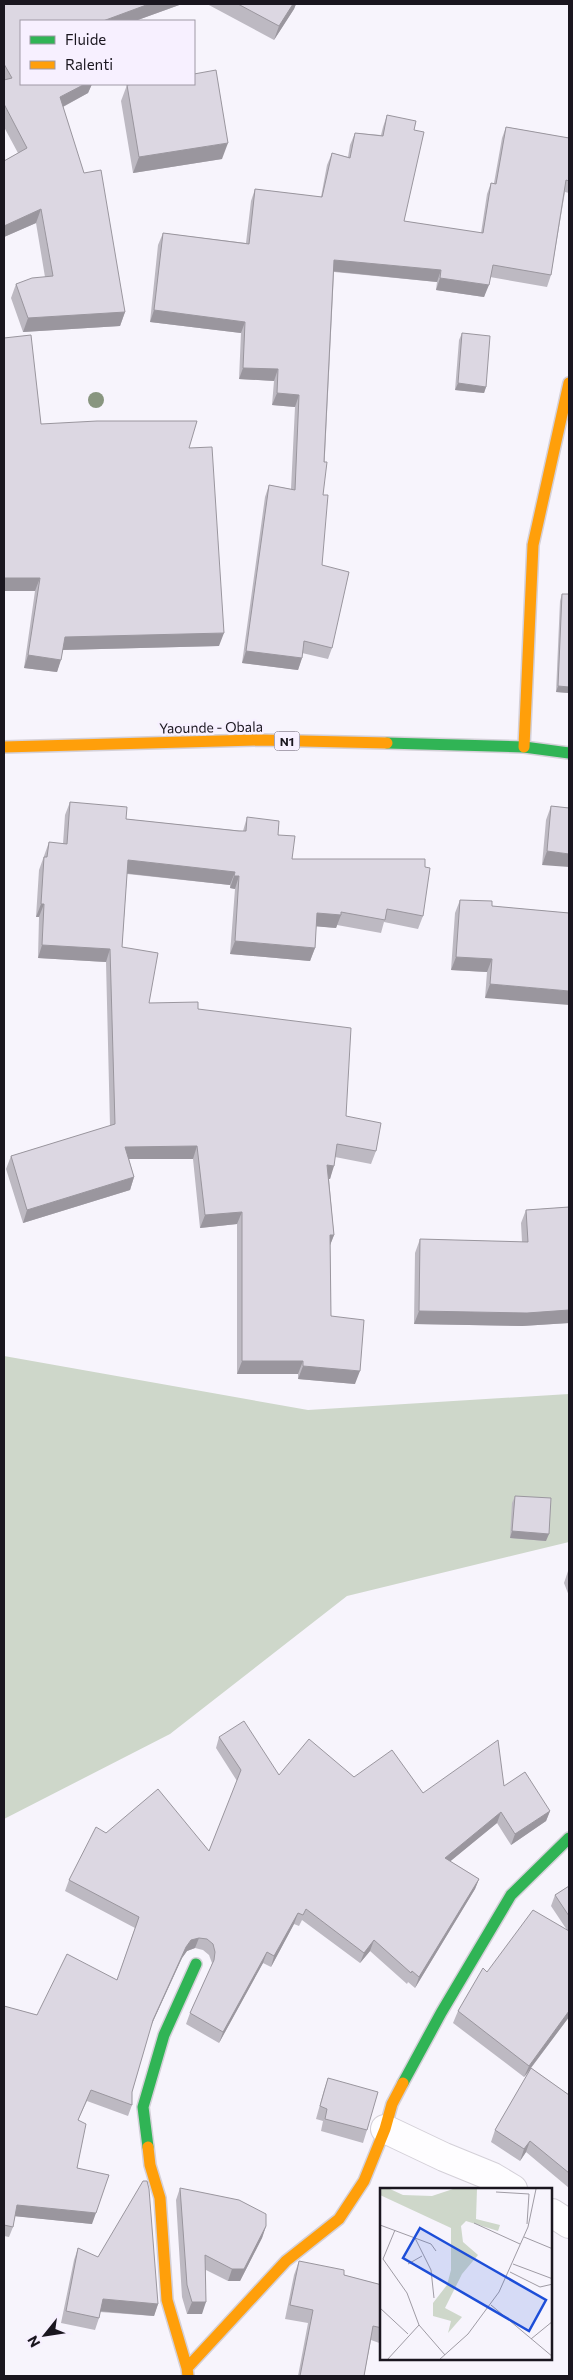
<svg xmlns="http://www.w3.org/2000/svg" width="573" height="2380" font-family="Commissioner,sans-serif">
  <rect width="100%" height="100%" fill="#f7f4fc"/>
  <path fill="#ced7ca" d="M4,1356L308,1410L569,1394V1542L347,1596L170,1734L4,1819Z"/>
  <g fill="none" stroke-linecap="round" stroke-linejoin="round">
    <g stroke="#d4d0d8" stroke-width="30">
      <path id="street" d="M385,2129L444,2157L493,2177L513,2189
        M552,2213L569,2224"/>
    </g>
    <g stroke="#d4d0d8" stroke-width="14">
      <path id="fast" d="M387,743L524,747L569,753
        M403,2083L441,2013L511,1895L569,1838
        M148,2147L143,2107L164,2035L196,1964"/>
    </g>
    <g stroke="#d4d0d8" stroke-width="14">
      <path id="slow" d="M4,747L260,740L387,743
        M524,747L533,545L569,383
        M148,2147L150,2165L160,2198L167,2300L187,2368
        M188,2376L187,2368L286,2261L339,2219L364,2181L385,2129L392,2104L403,2083"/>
    </g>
    <use href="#street" stroke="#fefdff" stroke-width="28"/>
    <use href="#fast" stroke="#30b455" stroke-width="11"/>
    <use href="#slow" stroke="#ff9f0a" stroke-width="11"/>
  </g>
  <circle fill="#88957f" cx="96" cy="400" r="8"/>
  <path fill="#bdb9c2" d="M4,4H182L135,21H21V84H92L88,93L63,107L125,312L120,326L23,332L11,298L16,284L45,277L36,223L4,237V161L18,153L4,127Z
    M207,4H296L294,9L274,40Z
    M127,85L222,159L133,173L121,101Z
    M387,115L414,130L404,221L481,233L487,194L491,183H494L502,138L506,127L569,138V193L565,192L551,275L547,287L490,277L484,297L436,290L437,282L334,272L323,495L322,565L332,648L328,659L302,653V658L298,670L242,663L265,497L269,485L291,489L295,407L272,405L274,381L239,379L241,333L150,322L158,245L163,233L246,243L251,201L255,189L321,197L327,165L332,153L348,157L350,145L355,133L381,135L383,127Z
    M462,333L486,387L484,393L455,390L459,340Z
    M4,338L41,424L189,448L219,646L63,650L57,672L24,668L35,591H4Z
    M562,594L569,693L556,692L560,601Z
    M70,802L126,819L243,831L247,817L278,835L292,859L423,916L418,929L384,922L381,933L337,925L336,928L316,926L315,948L310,961L230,954L235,889L230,888V885L127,874L122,947L149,1003L198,1009L346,1116L376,1151L371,1164L335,1157L330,1179H329L334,1235L330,1245L331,1316L355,1384L298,1379V1374H237V1224L200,1228L193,1159H129L134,1177L130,1190L23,1223L6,1169L11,1156L110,1126L106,962L38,958L39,917H36L39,870L49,842L63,844L65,815Z
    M551,806L569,808L542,865L546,820Z
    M460,900L492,906L569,913L485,998L487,972L451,970L455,913Z
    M569,1207V1323L522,1326L414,1324L415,1253L420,1239L522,1242L521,1223L526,1210Z
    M515,1496L546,1541L510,1538L512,1503Z
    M569,1570V1596L564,1583L568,1571Z
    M219,1737L279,1775L354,1777L423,1793L504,1786L550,1811L546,1821L511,1845L497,1823L450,1861L479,1879L475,1889L415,1988L408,1982L407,1984L370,1951L360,1963L302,1920L299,1926L294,1924L271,1967L263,1963L219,2043L186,2024L190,2013L211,1967L212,1963L209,1955L203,1950L195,1948L187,1951L182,1958L151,2026L132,2092V2105L128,2116L87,2101L78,2120L77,2168L92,2224L15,2216L13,2227L9,2237L4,2236V2006L37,2015L117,1980L135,1928L65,1891L69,1880L106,1833L209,1851L237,1781L216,1748Z
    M569,1886V2017L531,2068L569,2095V2188L526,2152L520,2161L491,2142L495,2130L529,2072L524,2077L453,2023L458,2011L487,1972L567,1930L551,1906L555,1895Z
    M328,2078L367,2130L363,2143L321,2131L323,2121L316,2119L324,2090Z
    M180,2188L266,2226L262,2238L240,2281H228L206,2270L202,2314H187L182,2297L176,2200Z
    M78,2248L158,2304L154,2316L100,2312L99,2318L95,2330L61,2323L74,2260Z
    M299,2261L344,2275L382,2285V2344L371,2340L364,2376H298L308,2323L285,2319L294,2275Z"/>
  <path fill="#9a969e" d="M149,4H182L135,21H103Z
    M293,4H296L294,9L274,40L279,26Z
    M85,84H92L88,93L55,111L60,97Z
    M228,143L222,159L133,173L139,157Z
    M41,209L36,223L4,237V226Z
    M334,260L441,270L437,282L330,271Z
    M440,278L489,285L484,297L436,290Z
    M154,310L245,322L241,333L150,322Z
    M125,312L120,326L23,332L28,318Z
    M243,368L278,369L274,381L239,379Z
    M458,383L486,387L484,393L455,390Z
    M277,393L299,395L295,407L272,405Z
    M4,578H40L35,591H4Z
    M224,633L219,646L60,650L65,637Z
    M246,651L302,658L298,670L242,663Z
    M28,655L61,660L57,672L24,668Z
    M558,686L569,687V693L556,692Z
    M547,851L569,854V867L542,865Z
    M128,860L235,872L230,885L123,873Z
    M234,876H239L235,889L230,888Z
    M41,904H44L39,917H36Z
    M317,913L341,915L336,928L312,926Z
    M235,941L315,948L310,961L230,954Z
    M42,945L110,949L106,962L38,958Z
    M456,957L492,959L487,972L451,970Z
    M490,984L569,991V1005L485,998Z
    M197,1146L193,1159H120L125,1147Z
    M327,1165L334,1166L330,1179L323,1178Z
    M134,1177L130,1190L23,1223L27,1210Z
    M242,1212L237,1224L200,1228L205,1215Z
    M330,1235H334L329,1248Z
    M569,1310V1323L522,1326L414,1324L419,1311Z
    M242,1361H303L298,1374H237Z
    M303,1366L360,1371L355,1384L298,1379Z
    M512,1531L549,1534L546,1541L510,1538Z
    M550,1811L546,1821L511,1845L515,1834Z
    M501,1812L497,1823L441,1869L445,1858Z
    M479,1879L475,1889L415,1988L419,1977Z
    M298,1913L294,1924L271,1967L274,1956Z
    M199,1938L195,1948L187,1951L182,1958L149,2030L153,2020L186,1947L191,1940Z
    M374,1940L370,1951L360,1963L364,1953Z
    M267,1952L263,1963L219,2043L223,2032Z
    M569,2011V2017L524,2077L529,2066Z
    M530,2141L526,2152L520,2161L524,2149Z
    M17,2205L96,2213L92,2224L13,2216Z
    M266,2226L262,2238L240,2281H228L232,2269Z
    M103,2299L158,2304L154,2316L98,2311Z
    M192,2302H206L202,2314H187Z"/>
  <path fill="#dcd7e2" stroke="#9a969e" d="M4,4H149L103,21H21V84H85L60,97L84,173L101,170L125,312L28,318L16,284L32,278L53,276L41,209L4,226V161L27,148L4,104V80L12,78L4,64Z
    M238,4H293L279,26Z
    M216,70L228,143L139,157L127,85L134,84H194V74Z
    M387,115L416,121L414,130L424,132L404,221L483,233L491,183L496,184L506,127L569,138V181L566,180L551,275L493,265L489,285L440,278L441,270L334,260L324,462H327L323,495H328L322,565L349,572L332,648L304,641L302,658L246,651L269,485L295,490L299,395L277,393L278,369L243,368L245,322L154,310L163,233L249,244L255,189L322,197L332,153L350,158L355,133L383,136Z
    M462,333L490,336L486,387L458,383Z
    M31,335L41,424L97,421H197L189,448L212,447L224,633L65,637L61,660L28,655L40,578H4V338Z
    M562,594H569V687L558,686Z
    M70,802L127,807L126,819L239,831H246L247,817L279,821L278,835L295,836L292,859H425V867L430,868L423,916L387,909L385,920L341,912V915L317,913L315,948L235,941L239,876H234L235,872L128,860L122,947L158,953L149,1003L198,1002V1009L351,1028L346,1116L381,1123L376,1151L337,1144L334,1166L327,1165L334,1235H330L331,1316L364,1320L360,1371L303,1366V1361H242V1212L205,1215L197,1146L125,1147L134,1177L27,1210L11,1156L115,1124L110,949L42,945L44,904H41L44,857H47L49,842L67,844Z
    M551,806L569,808V854L547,851Z
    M460,900L492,901V906L569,913V991L490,984L492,959L456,957Z
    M569,1207V1310L527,1313L419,1311L420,1239L528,1242L526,1210Z
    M515,1496L551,1498L549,1534L512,1531Z
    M244,1721L279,1775L309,1739L354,1777L392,1750L423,1793L498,1740L504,1786L525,1772L550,1811L515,1834L501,1812L445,1858L479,1879L419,1977L412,1971L411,1973L374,1940L364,1953L306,1909L303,1915L298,1913L274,1956L267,1952L223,2032L190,2013L214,1960L215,1952L213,1944L207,1939L199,1938L191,1940L186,1947L153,2020L132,2092V2105L91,2090L78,2120L86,2124L77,2168L109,2175L96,2213L17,2205L13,2227L4,2225V2006L37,2015L67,1954L117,1980L139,1917L69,1880L96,1827L106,1833L158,1789L209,1851L241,1770L219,1737Z
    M569,1886V1916L555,1895Z
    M533,1910L569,1931V2011L529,2066L458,2011L483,1968L487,1972Z
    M531,2068L569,2095V2173L530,2141L524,2149L495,2130Z
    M328,2078L378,2092L367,2130L325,2119L327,2109L320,2106Z
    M143,2181H147L149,2189L158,2304L103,2299L99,2318L66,2311L78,2248L98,2257Z
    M180,2188L239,2200L266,2214V2226L244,2269H232L205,2255L206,2302H192L187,2285Z
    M299,2261L344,2270V2275L382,2285V2328L373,2326L364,2376H300L313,2310L290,2305Z"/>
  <g text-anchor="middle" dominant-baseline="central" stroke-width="5" stroke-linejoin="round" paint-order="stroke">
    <rect fill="#f7f0ff" stroke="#5c5762" stroke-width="1" x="274.5" y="731.5" width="25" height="19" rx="4"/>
    <g font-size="12" font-weight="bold" fill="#1a161f">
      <text x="287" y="741">N1</text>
    </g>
    <g font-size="14" fill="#1a161f" stroke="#f7f0ff">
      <text transform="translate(211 727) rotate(-1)">Yaounde - Obala</text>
    </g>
  </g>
  <g transform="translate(380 2188)">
    <rect width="172" height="172" fill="#f7f4fc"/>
    <path d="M0,1H10L23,7L52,8L73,1H97L96,31L120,37L118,43L86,33L81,38L83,54L98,67L82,86L65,120L82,129L68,145L71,133L53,128V115L67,97L71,82V40L0,7Z" fill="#ced7ca"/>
    <path fill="none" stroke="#9f9ba4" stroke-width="1" d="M116,4L149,6L147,36M94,35L140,56M0,37L35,50L51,82L54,110M15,42L3,71L27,105L39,137L65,167M144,49L173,61M35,50L51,56L56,63M28,76L42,68M133,76L173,91M130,84L160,99L173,96M111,117L173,169M0,120L28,146M151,151L173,133M7,172L39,137M59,172L88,146L119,104L148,39L156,1"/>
    <path fill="#1d4ed8" fill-opacity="0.15" stroke="#1d4ed8" stroke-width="2.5" d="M40,40L166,112L149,143L23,70Z"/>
    <rect width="172" height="172" fill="none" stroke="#1a161f" stroke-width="2.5"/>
  </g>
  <rect width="573" height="2380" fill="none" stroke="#1a161f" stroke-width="10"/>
  <rect x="20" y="20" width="175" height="65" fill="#f7f0ff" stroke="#9f99a5"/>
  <rect x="30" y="36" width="25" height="8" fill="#30b455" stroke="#9f99a5"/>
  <text x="65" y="45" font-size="15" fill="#1a161f">Fluide</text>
  <rect x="30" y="61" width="25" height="8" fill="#ff9f0a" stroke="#9f99a5"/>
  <text x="65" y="70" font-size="15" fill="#1a161f">Ralenti</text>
  <g transform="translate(45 2335) rotate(240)" stroke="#f7f0ff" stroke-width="4" paint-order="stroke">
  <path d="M0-4L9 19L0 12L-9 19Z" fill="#1a161f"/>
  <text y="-8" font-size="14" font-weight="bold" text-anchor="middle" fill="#1a161f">N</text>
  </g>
</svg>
